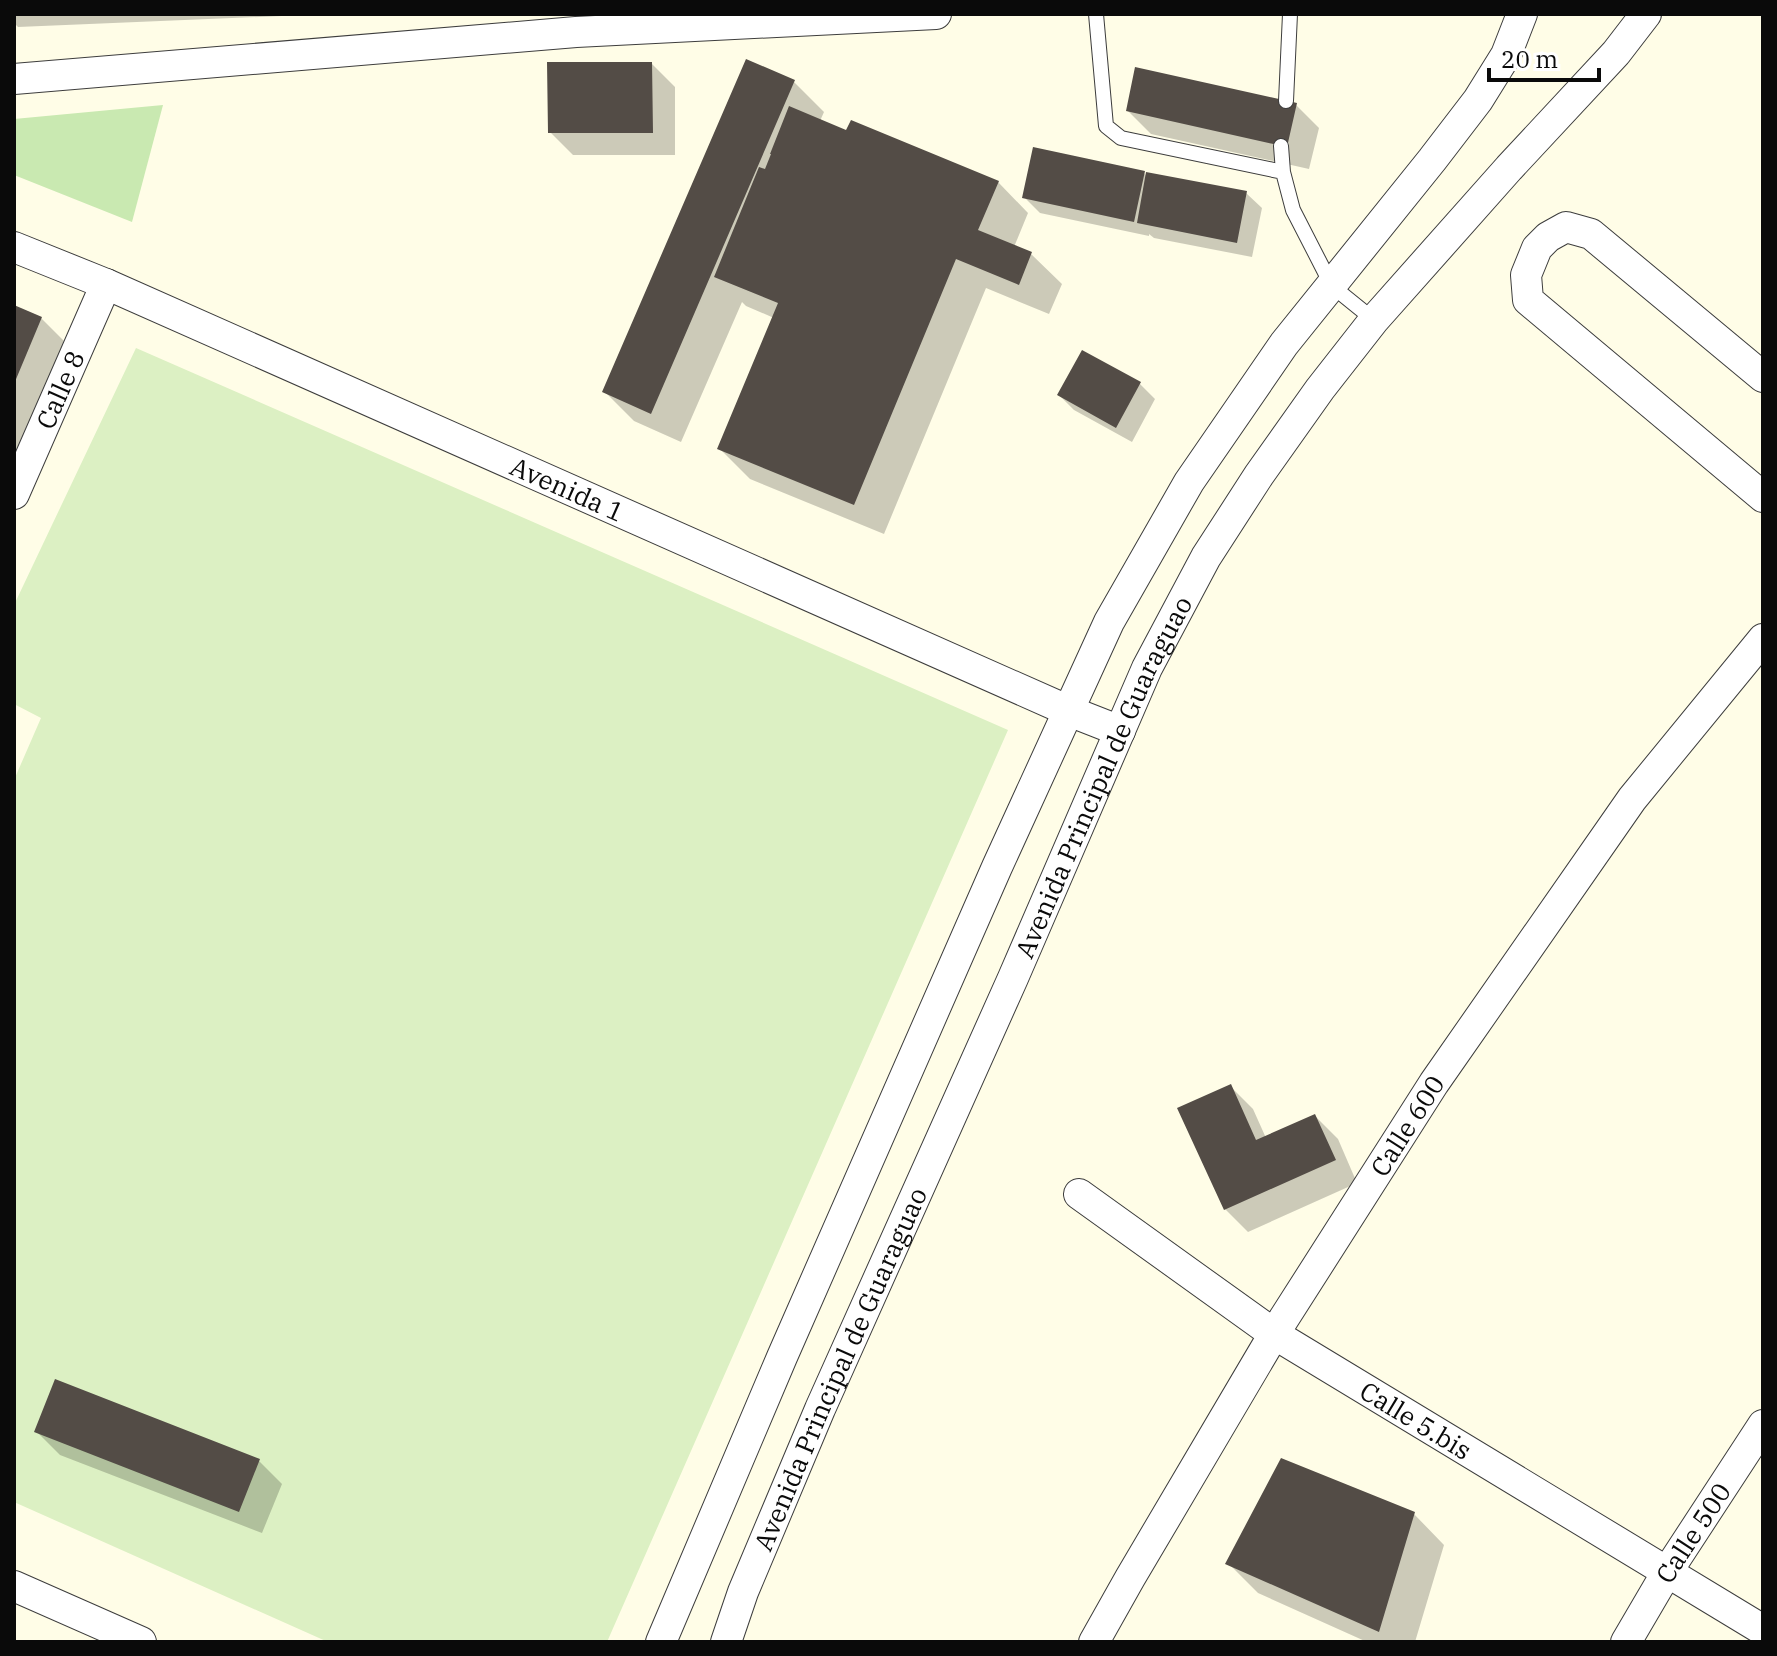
<svg xmlns="http://www.w3.org/2000/svg" width="1777" height="1656" font-family="'IBM Plex Serif',serif">
  <rect width="100%" height="100%" fill="#fffde7"/>
  <path fill="#c9e9b1" d="M163,105L132,222L14,175V119Z"/>
  <path fill="#dcf0c3" d="M136,348L1008,730L607,1642H328L14,1502V780L41,718L14,704V605Z"/>
  <path fill="#0003" d="M14,14H282V16L18,27L14,23Z
    M652,64L675,87V155H573L550,132Z
    M794,82L824,112L820,121L847,132L998,182L1028,213L1014,247L1031,254L1062,284L1049,314L986,288L884,534L750,479L720,449L774,318L746,306L742,302L681,442L634,421L604,391Z
    M1296,105L1319,128L1309,169L1151,134L1128,111Z
    M1144,173L1147,177L1246,193L1262,208L1252,257L1154,238L1149,234V236L1040,213L1024,197Z
    M14,307L41,318L64,341L17,454L14,452Z
    M1140,384L1155,399L1132,442L1074,410L1059,395Z
    M1230,1086L1253,1109L1266,1138L1315,1116L1338,1139L1357,1183L1248,1232L1225,1209Z
    M37,1432L259,1461L282,1484L262,1533L60,1455Z
    M1414,1514L1444,1545L1415,1642H1367L1258,1593L1228,1563Z"/>
  <path fill="#534c46" d="M746,59L795,80L651,414L602,392Z
    M547,62H652L653,133H548Z
    M1135,67L1297,103L1287,147L1126,111Z
    M789,106L846,130L851,120L999,181L978,230L1032,252L1019,285L956,259L854,505L717,449L778,303L714,277L759,167L765,169L771,154H770Z
    M1033,147L1145,171L1134,222L1022,198Z
    M1146,172L1247,191L1237,243L1137,223Z
    M14,305L42,317L14,384Z
    M1082,350L1141,382L1116,428L1057,395Z
    M1231,1084L1256,1140L1315,1114L1336,1160L1224,1210L1177,1108Z
    M55,1379L260,1459L239,1512L34,1432Z
    M1281,1458L1415,1512L1379,1632L1225,1564Z"/>
  <g fill="none" stroke-linecap="round" stroke-linejoin="round">
    <g stroke="#3d3d3d" stroke-width="16">
      <path id="lane" d="M1096,14L1106,126L1121,138L1283,172
        M1286,101L1290,14
        M1281,146L1283,172L1293,210L1332,286L1374,320"/>
    </g>
    <g stroke="#3d3d3d" stroke-width="32">
      <g id="street">
        <path d="M14,79L576,32L936,14"/>
        <path id="s1" d="M14,247L106,284L1069,711L1120,731"/>
        <path d="M1763,377L1591,234L1566,227L1548,237L1537,248L1526,275L1528,300L1763,497"/>
        <path id="s2" d="M14,494L106,284"/>
        <path id="s3" d="M1079,1194L1274,1334L1763,1630"/>
        <path d="M14,1586L141,1642"/>
        <path d="M661,1642L782,1357L997,867L1109,622L1189,482L1284,344L1432,160L1478,100L1506,55L1522,14"/>
        <path id="s4" d="M726,1642L743,1592L820,1409L1013,978L1147,668L1206,557L1259,475L1320,389L1374,320L1509,168L1616,53L1646,14"/>
        <path id="s5" d="M1094,1642L1130,1578L1274,1334L1434,1083L1632,799L1763,639"/>
        <path id="s6" d="M1626,1642L1667,1572L1763,1425"/>
      </g>
    </g>
    <use href="#lane" stroke="#fff" stroke-width="14"/>
    <use href="#street" stroke="#fff" stroke-width="30"/>
  </g>
  <g text-anchor="middle" dominant-baseline="central" stroke-width="8" stroke-linejoin="round" paint-order="stroke">
    <g font-size="26" fill="#0a0a0a" stroke="#fff">
      <text stroke="none"><textPath href="#s2" startOffset="114">Calle 8</textPath></text>
      <text stroke="none"><textPath href="#s1" startOffset="604">Avenida 1</textPath></text>
      <text stroke="none"><textPath href="#s4" startOffset="944">Avenida Principal de Guaraguao</textPath></text>
      <text stroke="none"><textPath href="#s5" startOffset="604">Calle 600</textPath></text>
      <text stroke="none"><textPath href="#s4" startOffset="296">Avenida Principal de Guaraguao</textPath></text>
      <text stroke="none"><textPath href="#s3" startOffset="406">Calle 5.bis</textPath></text>
      <text stroke="none"><textPath href="#s6" startOffset="128">Calle 500</textPath></text>
    </g>
  </g>
  <rect width="1777" height="1656" fill="none" stroke="#0a0a0a" stroke-width="32"/>
  <path d="M1489 68v12h110v-12" fill="none" stroke="#0a0a0a" stroke-width="4"/>
  <text x="1501" y="68" font-size="24" fill="#0a0a0a" stroke="#ffffff" stroke-width="6" paint-order="stroke">20 m</text>
</svg>
